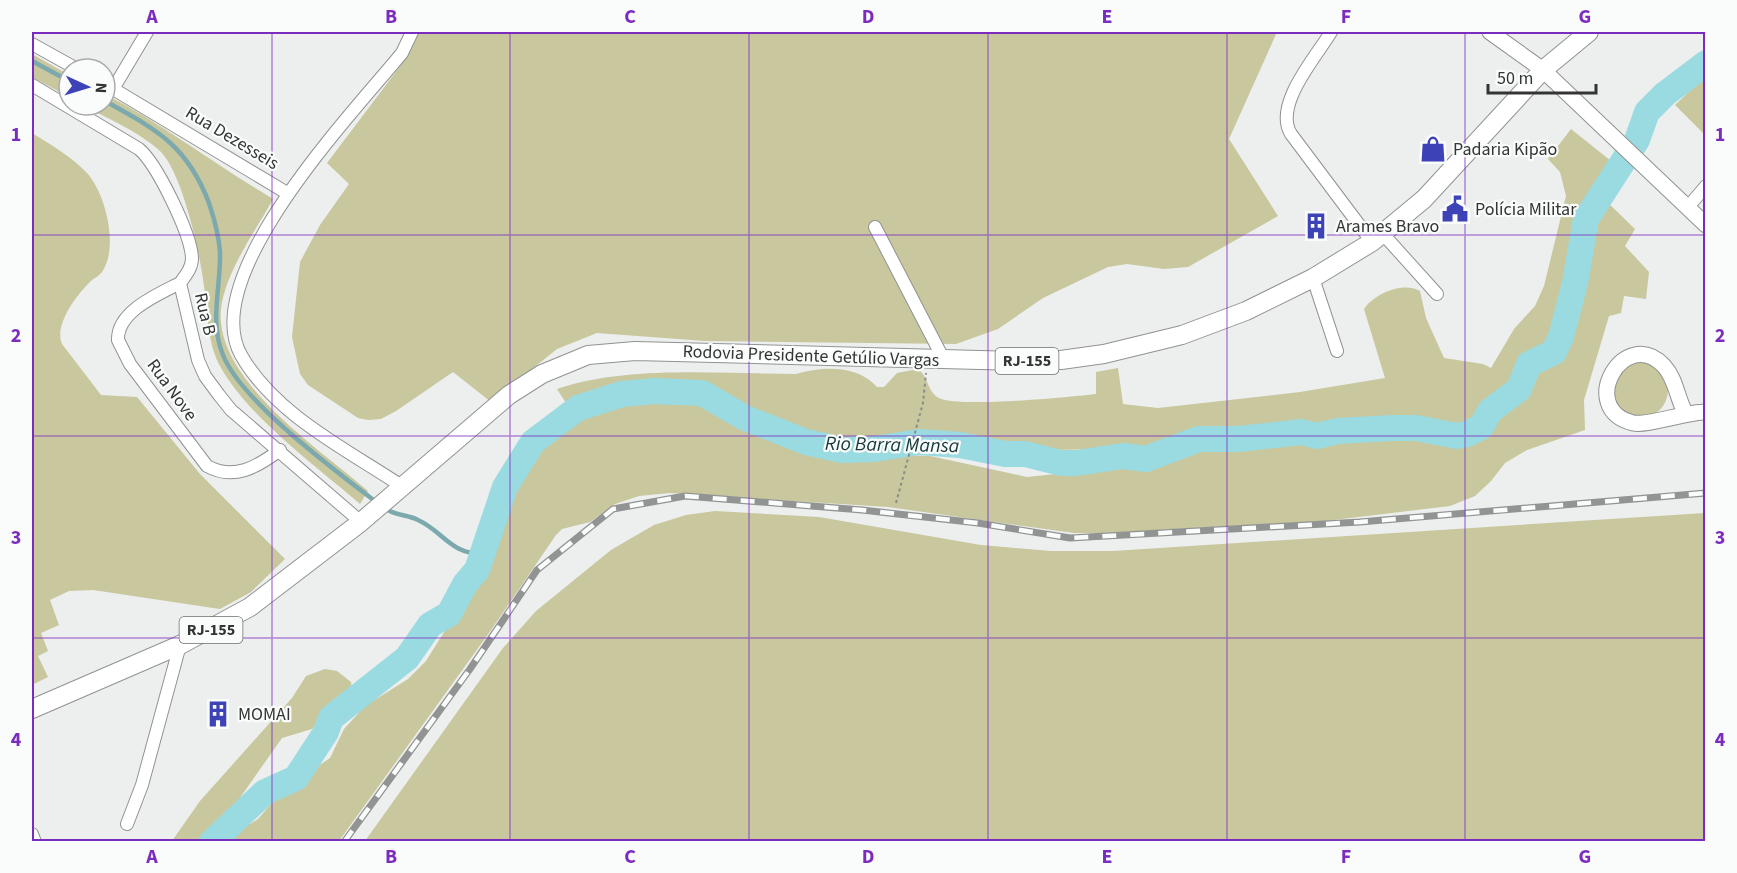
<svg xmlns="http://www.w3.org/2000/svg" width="1737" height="873" font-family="'Source Sans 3',sans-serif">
  <rect width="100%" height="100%" fill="#ecefed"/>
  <path fill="#c8c79e" d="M416,32H1277L1229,139L1278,216L1188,267L1164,269L1127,264L1108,267L1043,298L998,329L956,344L705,341L597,333L557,349L491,402L453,372L396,411L381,419L368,420L358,418L308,385L300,374L292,337L300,262L320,225L349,184L327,163L401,65L411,48Z
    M32,54L69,75V97L32,77Z
    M1705,80V135L1675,105L1695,86Z
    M105,94C164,125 216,165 273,199C255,232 230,265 222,302C207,376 320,449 368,491L360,504C316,466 248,417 220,366C207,342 208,313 204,286C200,254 183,175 161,152C140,132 108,119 83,105H105Z
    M1571,129L1616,165L1586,209L1579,226L1564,310L1557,332L1552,339L1537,349L1526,361L1520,380L1486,404L1474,423L1442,427L1416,418L1283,428L1180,438L1149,453L1120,449L1045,450L922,433L844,443L794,428L696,386L654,383L607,390L571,406L537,429L566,403L557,389C628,365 721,374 796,374C824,366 857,365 877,387H884L897,373L918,369C929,377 927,392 939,398C956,408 1071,397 1096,394V372L1118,368L1123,404L1158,408L1300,392L1385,378L1364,309C1374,294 1403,281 1420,291L1426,318L1444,358L1483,364L1491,368L1514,329L1535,306L1544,286L1566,196L1560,172L1548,159Z
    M32,133C50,144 72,157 87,173C106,194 119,248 102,272C98,277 92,279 88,284C75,297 54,326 62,344L101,395L137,397L200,474L285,559L251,592L220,609L93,590L69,591L50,600L59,625L41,633L48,651L38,656L48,677L32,685Z
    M1603,198L1635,229L1625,246L1649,272L1646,299L1624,296L1621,313L1609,316L1584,400L1585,430L1527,450L1505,463L1491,481L1475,496L1450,506L1325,521L1101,533H1074L888,507L670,493L639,496L615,504L590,522L562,529L556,535L489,633L339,841H222L258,819L276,798L298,785L305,775L330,758L344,729L365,706L408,679L426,661L468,594L532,460L552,434L588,415L630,403L686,398L713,408L761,436L811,455L838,458L879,454L930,456L1027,477L1094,470L1145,468L1189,446L1232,447L1292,436L1323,442L1337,436L1356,440L1414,437L1458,441L1478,438L1493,428L1497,410L1526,389L1533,375L1548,365L1556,357L1576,298L1587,233Z
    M1612 390a28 28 0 1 1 56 0a28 28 0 1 1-56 0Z
    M715,511L819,517L981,545L1051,551H1113L1705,513V841H365L503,648L536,611L611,550L654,525L686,515Z
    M325,669L337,671L351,682L352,689L347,696L334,705L312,729L282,738L237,802L197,841H172L200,801L292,698L306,676Z"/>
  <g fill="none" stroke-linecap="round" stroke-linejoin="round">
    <path stroke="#7ba9ad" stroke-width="4.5" d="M32,61L69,81
      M105,101C157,130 187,145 209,203C214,218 219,236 220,252C221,287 209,321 223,355C241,401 336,471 376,502
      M383,507C394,516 406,514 418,520C444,532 449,553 482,554"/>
    <path stroke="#9adbe1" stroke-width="26" d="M212,842L265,792L296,778L326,732L331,718L407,658L430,625L449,614L465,584L477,570L505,487L533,442L578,408L622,394L655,391L702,393L745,418L776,430L806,442L842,450L874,449L919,442L960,445L1005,454H1025L1061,463H1077L1123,456L1146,459L1199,439H1239L1301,432L1317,436L1338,431L1392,428H1416L1457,436L1467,434L1481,427L1490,411L1519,389L1529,364L1554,352L1561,337L1575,283L1586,219L1637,140L1647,112L1665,94L1706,63"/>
    <g stroke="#909391" stroke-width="14">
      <path id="minor" d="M1331,32C1316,57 1273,105 1291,134L1372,242
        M32,44L77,69
        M105,84L287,193
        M32,85L139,149C157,164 191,234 192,258C192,268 186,275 180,283L198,360L205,376L219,395L231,410L361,522
        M113,89L147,32
        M1688,207L1706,186
        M875,227L944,360
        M1383,234L1437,294
        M1313,278L1337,351
        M180,283C159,294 117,311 118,340L130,364L207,466C234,481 257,467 280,450
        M403,487C348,450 275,415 241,355C197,275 354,112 402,53L412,32
        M127,824L142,785L180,645
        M32,834L35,842"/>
    </g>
    <g stroke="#909391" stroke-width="17">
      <path id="tertiary" d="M1490,32L1543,70L1706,225
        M1685,412C1677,398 1676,379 1664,366C1624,324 1576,409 1633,423C1648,426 1685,412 1706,412"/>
    </g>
    <g stroke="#909391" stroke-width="20">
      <path id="primary" d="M32,709L180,645L250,607L361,522L509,395L542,374L588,355L635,351L1018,361L1061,360L1104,354L1182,335L1246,311L1313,278L1372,242L1424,199L1543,70L1589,32"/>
    </g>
    <path stroke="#8b8d8b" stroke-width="2" stroke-dasharray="3 3" stroke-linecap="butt" d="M896,503L923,403L926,373"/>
    <use href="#minor" stroke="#fff" stroke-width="12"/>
    <use href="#tertiary" stroke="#fff" stroke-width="15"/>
    <use href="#primary" stroke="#fff" stroke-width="18"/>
    <g stroke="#919492" stroke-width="7">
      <path id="rail" d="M344,842L470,669L537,570L613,509L685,496L862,510L978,523L1070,538L1360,522L1706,493"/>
    </g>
    <use href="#rail" stroke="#f9fcfa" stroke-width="4.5" stroke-dasharray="14" stroke-linecap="butt"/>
  </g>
  <path fill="none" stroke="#7b2cbf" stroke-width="1.5" stroke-opacity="0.55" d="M272,32V842M510,32V842M749,32V842M988,32V842M1227,32V842M1465,32V842M32,235H1706M32,436H1706M32,638H1706"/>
  <defs>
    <g id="shop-bare" transform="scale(2.07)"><path d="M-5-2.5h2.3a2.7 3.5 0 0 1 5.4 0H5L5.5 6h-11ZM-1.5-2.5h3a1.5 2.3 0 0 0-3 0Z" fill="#3d43b7" stroke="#f9fcfa" stroke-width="2.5" paint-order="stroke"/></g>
    <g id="civic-bare" transform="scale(2.07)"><path d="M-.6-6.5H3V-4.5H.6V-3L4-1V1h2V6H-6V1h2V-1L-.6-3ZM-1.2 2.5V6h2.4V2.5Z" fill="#3d43b7" stroke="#f9fcfa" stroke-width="2.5" paint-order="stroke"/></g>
    <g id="building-bare" transform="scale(2.07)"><path d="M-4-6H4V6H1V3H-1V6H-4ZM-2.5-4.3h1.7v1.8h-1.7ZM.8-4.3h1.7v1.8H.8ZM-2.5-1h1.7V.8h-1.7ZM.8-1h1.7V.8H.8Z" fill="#3d43b7" stroke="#f9fcfa" stroke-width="2.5" paint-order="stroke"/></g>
  </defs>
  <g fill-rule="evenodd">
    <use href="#shop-bare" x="1433" y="149"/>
    <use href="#civic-bare" x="1455" y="209"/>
    <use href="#building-bare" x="1316" y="226"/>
    <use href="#building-bare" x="218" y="714"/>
  </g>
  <g text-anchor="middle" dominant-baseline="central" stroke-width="4.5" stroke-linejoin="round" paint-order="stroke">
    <g fill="#f9fcfa" stroke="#6e706f" stroke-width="1.5">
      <rect x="995.5" y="348" width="63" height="26" rx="4.5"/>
      <rect x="179.5" y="617" width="63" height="26" rx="4.5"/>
    </g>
    <g font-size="16" font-weight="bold" fill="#333433">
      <text x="1027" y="361">RJ-155</text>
      <text x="211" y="630">RJ-155</text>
    </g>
    <g font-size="18" fill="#333433" stroke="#f9fcfa">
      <text transform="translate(232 138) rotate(31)">Rua Dezesseis</text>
      <text transform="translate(205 314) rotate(77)">Rua B</text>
      <text transform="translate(811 356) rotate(2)">Rodovia Presidente Getúlio Vargas</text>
      <text transform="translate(172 390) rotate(54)">Rua Nove</text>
    </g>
    <g font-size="18" fill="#333433" stroke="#f9fcfa" text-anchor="start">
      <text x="1453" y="149">Padaria Kipão</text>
      <text x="1475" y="209">Polícia Militar</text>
      <text x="1336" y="226">Arames Bravo</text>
      <text x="238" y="714">MOMAI</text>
    </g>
    <g font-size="20" font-style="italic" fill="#18393b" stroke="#f9fcfa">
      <text transform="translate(892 445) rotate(1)">Rio Barra Mansa</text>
    </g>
  </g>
  <rect width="1737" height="873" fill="none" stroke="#f9fcfa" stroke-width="66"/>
  <g transform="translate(87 87) rotate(94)"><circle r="28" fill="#f9fcfa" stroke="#aaacaa" stroke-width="1.5"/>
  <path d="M0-4.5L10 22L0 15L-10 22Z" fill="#3d43b7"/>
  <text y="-9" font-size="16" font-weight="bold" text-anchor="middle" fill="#333433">N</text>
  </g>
  <path d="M1488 84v9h108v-9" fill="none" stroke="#333433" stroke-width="3"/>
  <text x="1497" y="84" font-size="18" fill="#333433" stroke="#f9fcfa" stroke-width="4.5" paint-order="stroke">50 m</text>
  <rect x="33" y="33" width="1671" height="807" fill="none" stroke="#7b2cbf" stroke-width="2"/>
  <g font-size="20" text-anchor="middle" font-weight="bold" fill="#7b2cbf">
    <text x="152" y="23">A</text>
    <text x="391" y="23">B</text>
    <text x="630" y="23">C</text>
    <text x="868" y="23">D</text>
    <text x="1107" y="23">E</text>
    <text x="1346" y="23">F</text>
    <text x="1585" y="23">G</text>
    <text x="16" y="141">1</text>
    <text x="1720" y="141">1</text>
    <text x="16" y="342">2</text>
    <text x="1720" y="342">2</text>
    <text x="16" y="544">3</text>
    <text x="1720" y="544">3</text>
    <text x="16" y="746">4</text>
    <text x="1720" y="746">4</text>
    <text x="152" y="863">A</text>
    <text x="391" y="863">B</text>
    <text x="630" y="863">C</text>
    <text x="868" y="863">D</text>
    <text x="1107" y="863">E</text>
    <text x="1346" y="863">F</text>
    <text x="1585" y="863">G</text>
  </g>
</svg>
